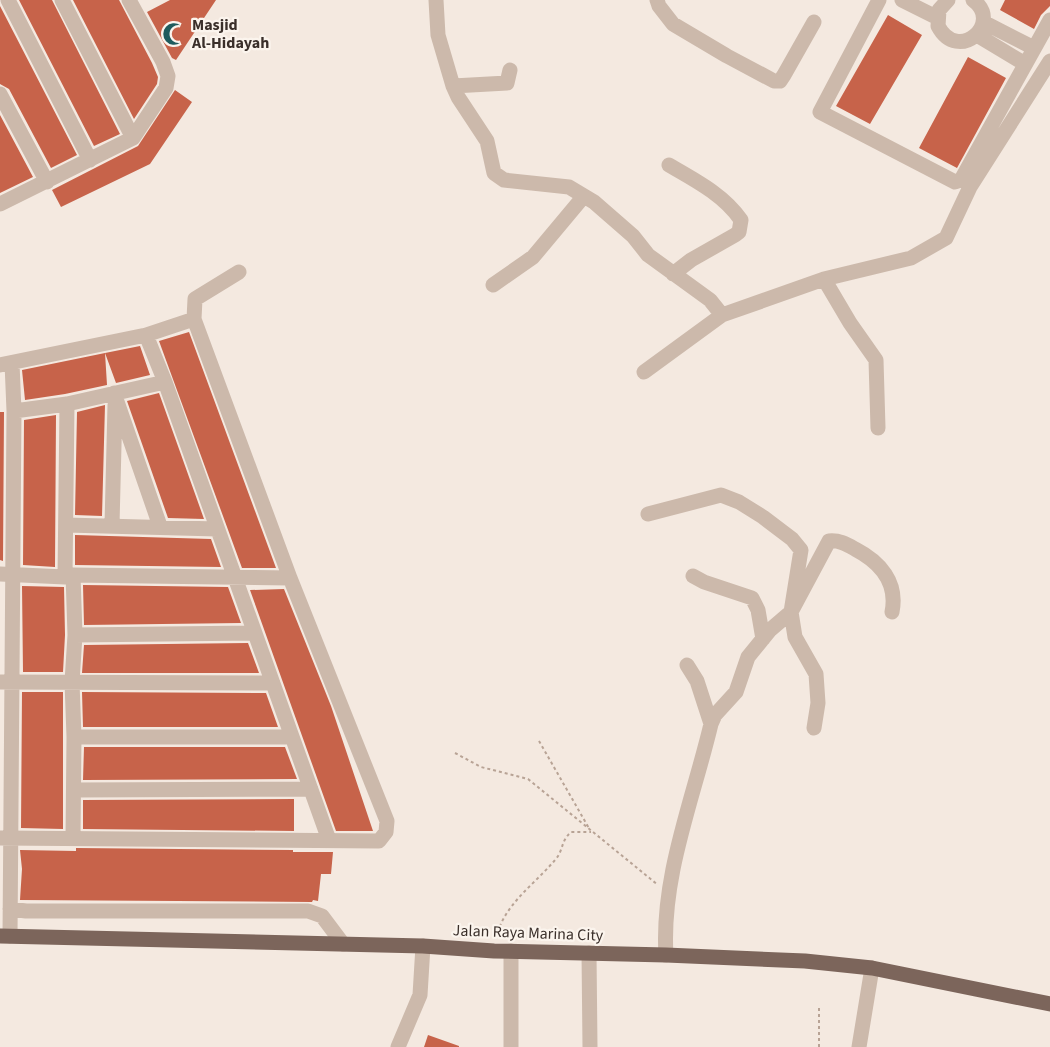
<svg xmlns="http://www.w3.org/2000/svg" width="1050" height="1047" font-family="'Source Sans 3',sans-serif">
  <rect width="100%" height="100%" fill="#f4e9e0"/>
  <path fill="#c7634a" d="M19,0H52L120,134L94,146Z
    M73,0H119L152,63L158,77L157,84L134,119Z
    M170,0H216L176,60L172,58L147,12Z
    M1005,0H1050V6L1041,15L1034,29L1000,10Z
    M0,6L77,155L51,168L9,89L0,84Z
    M888,15L922,35L870,124L836,106Z
    M968,57L1006,78L957,168L919,148Z
    M175,90L192,102L150,164L61,207L52,190L138,146Z
    M0,115L33,177L0,193Z
    M189,332L276,568H242L159,341Z
    M140,346L150,375L116,383L105,353Z
    M105,353L107,385L65,394L25,400L22,370Z
    M159,393L204,519L168,518L127,401Z
    M105,405L102,516L75,515L77,412Z
    M0,412H4L3,561L0,560Z
    M56,415L55,567L23,565L24,420Z
    M75,535L211,539L221,567L75,565Z
    M83,585L228,587L241,623L84,625Z
    M22,586L64,587L65,635L63,672H23Z
    M284,589L331,706L373,831H336L250,590Z
    M248,643L259,673H82L84,645Z
    M22,692H63V829L21,828Z
    M82,692L266,693L278,727H83Z
    M84,747H285L297,779L83,780Z
    M294,799V831L83,829V800Z
    M76,848L293,850V852H333L331,874H321L318,901L313,900L312,902L20,900L22,869L20,850L76,851Z
    M428,1035L459,1046V1047H424Z"/>
  <g fill="none" stroke-linecap="round" stroke-linejoin="round">
    <path stroke="#b8a395" stroke-width="2" stroke-dasharray="3 3" stroke-linecap="butt" d="M539,741L590,830
      M455,753L481,767L528,779L658,885
      M496,938C504,904 534,885 555,860C564,850 560,842 571,832H591
      M819,1047V1006"/>
    <path stroke="#ccb9ab" stroke-width="15" d="M8,0L90,160
      M62,0L133,138
      M436,0L438,35L453,86L458,97L487,141L494,173L504,180L569,187L594,202L633,236L648,255L710,300L722,315
      M657,0L659,6L673,24L727,56L774,81H780L784,75L814,22
      M879,0L820,112L955,182L961,180L1050,20
      M902,0L938,18
      M948,0L939,10L938,26C958,64 1004,23 973,0
      M983,22L1034,48
      M977,35L1025,64
      M453,86L507,83L510,70
      M0,94L47,182
      M669,165C695,180 724,195 741,220L739,232L735,235L691,260L673,274
      M0,204L133,138L166,88L168,76L163,62L129,0
      M493,285L533,257L584,196
      M146,335L165,382L329,840
      M0,365L146,335L194,319
      M644,372L722,315L824,279
      M114,393L160,526
      M14,411L67,404L165,382
      M878,428L876,360L850,323L824,279L911,258L946,238L970,187L1050,61
      M648,514L721,495L739,502L763,517L792,539L801,550L791,612L795,637L816,674L818,703L814,728
      M66,525L217,529
      M112,525L115,405
      M0,574L65,577L73,575L290,578
      M73,575L75,635L255,633
      M693,576L704,582L752,598L758,610L763,639
      M65,577L67,404
      M75,635L72,682L74,737H292
      M687,665L697,681L711,724
      M0,682L273,683
      M74,790L311,789
      M0,838L379,841L386,832L387,821L290,578L194,319L195,299L239,272
      M73,838L74,737
      M10,909L26,911H308L322,916L343,944
      M10,936L14,411L12,363
      M589,953L590,1047
      M666,955C661,877 693,800 711,724L715,715L736,692L748,657L770,630L791,612L829,541C839,540 846,544 855,549C880,562 898,582 892,612
      M398,1047L420,995L423,946
      M511,1047V951
      M859,1047L872,968"/>
    <path stroke="#7c655b" stroke-width="15" d="M0,936L423,946L494,951L666,955L805,961L872,968L1050,1004"/>
  </g>
  <defs>
    <g id="mosque-bare" transform="scale(1.8)"><path d="M3.5-4.9A6 6 0 1 0 3.5 4.9A5 5 0 1 1 3.5-4.9Z" fill="#1f5b5d" stroke="#fbf4ed" stroke-width="2.5" paint-order="stroke"/></g>
  </defs>
  <g fill-rule="evenodd">
    <use href="#mosque-bare" x="174" y="34"/>
  </g>
  <g text-anchor="middle" dominant-baseline="central" stroke-width="4.5" stroke-linejoin="round" paint-order="stroke">
    <g font-size="16" font-weight="bold" fill="#3a2f2a" stroke="#fbf4ed" text-anchor="start">
      <text x="192" y="25">Masjid<tspan x="192" dy="18">Al-Hidayah</tspan></text>
    </g>
    <g font-size="16" fill="#3a2f2a" stroke="#fbf4ed">
      <text transform="translate(528 933) rotate(2)">Jalan Raya Marina City</text>
    </g>
  </g>
</svg>
